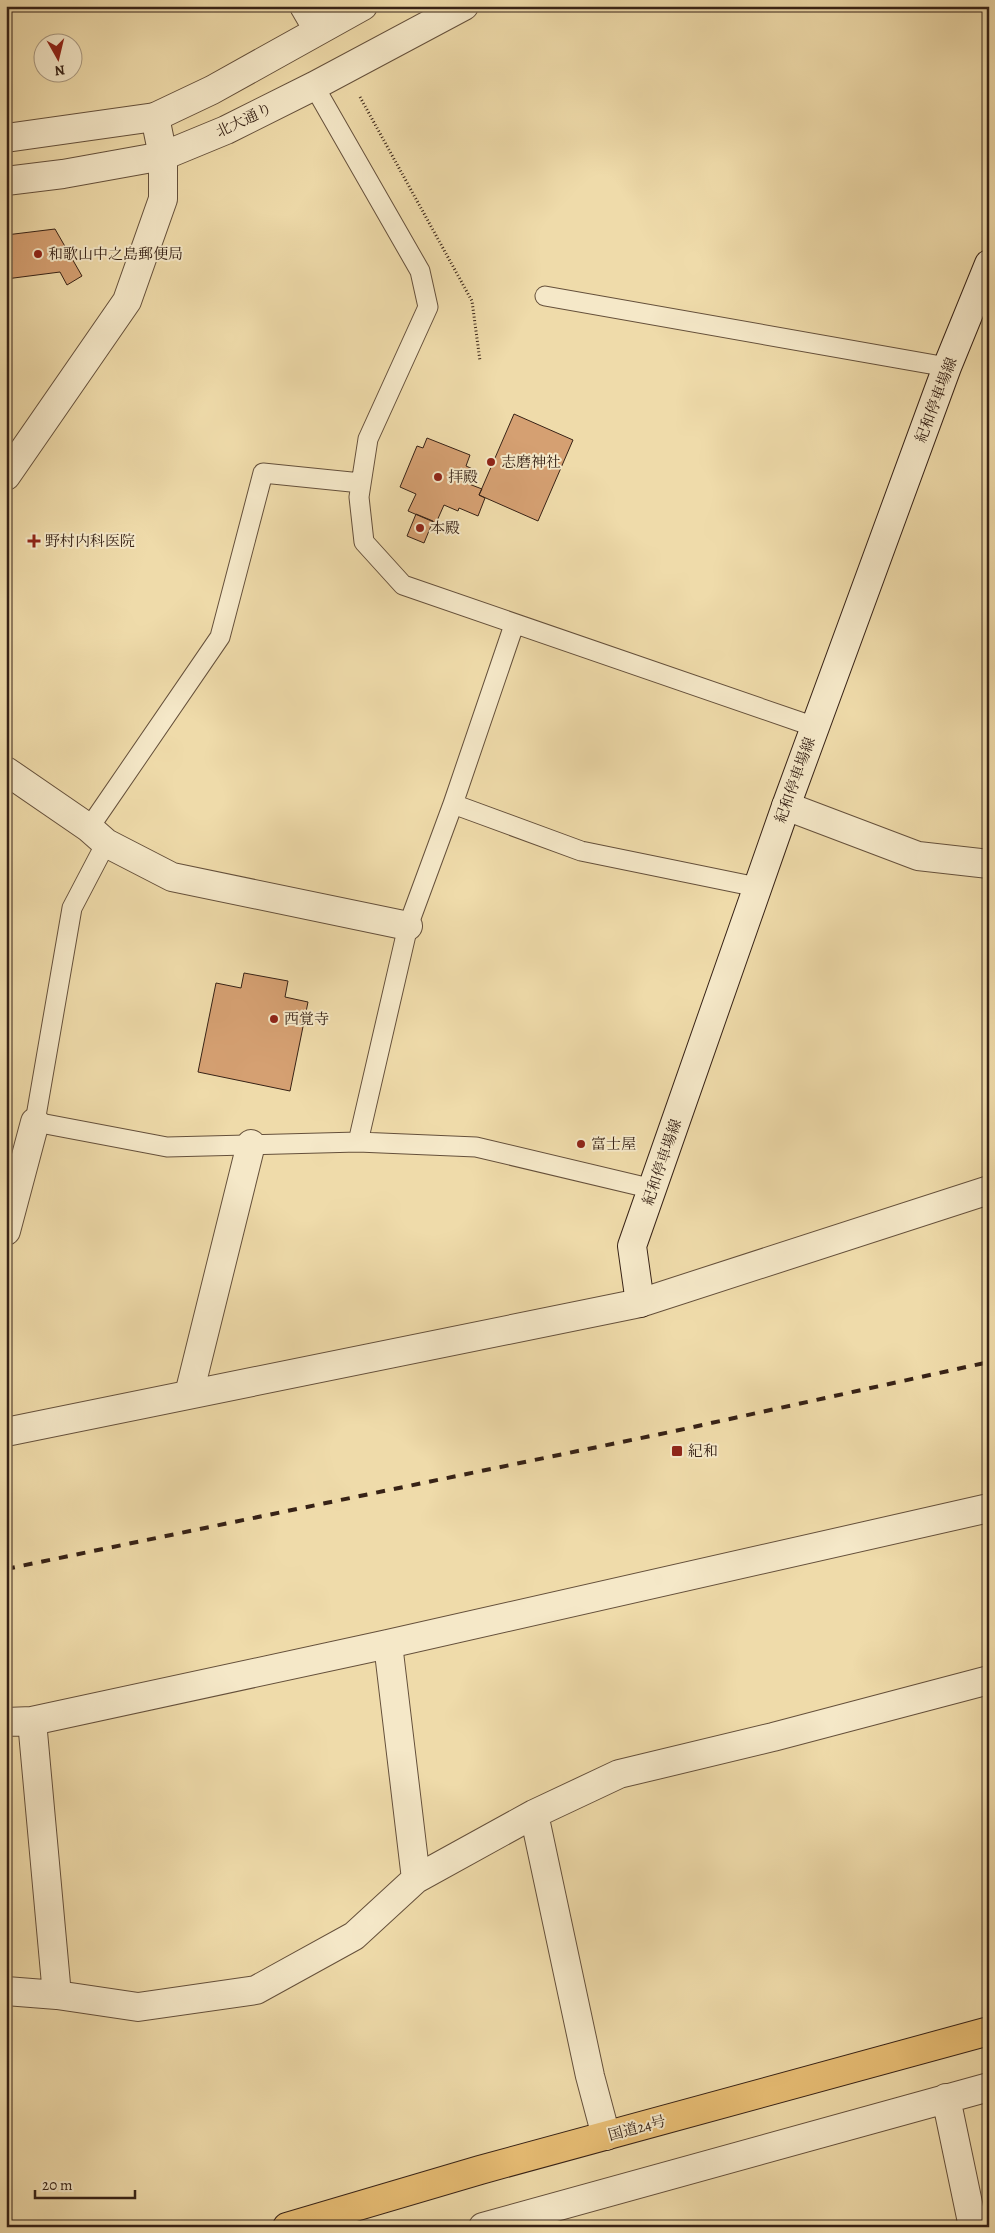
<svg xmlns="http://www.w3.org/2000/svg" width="995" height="2233" font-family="Alegreya,'Noto Serif JP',serif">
  <rect width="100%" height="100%" fill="#efdbaa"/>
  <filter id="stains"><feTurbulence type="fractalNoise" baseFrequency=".004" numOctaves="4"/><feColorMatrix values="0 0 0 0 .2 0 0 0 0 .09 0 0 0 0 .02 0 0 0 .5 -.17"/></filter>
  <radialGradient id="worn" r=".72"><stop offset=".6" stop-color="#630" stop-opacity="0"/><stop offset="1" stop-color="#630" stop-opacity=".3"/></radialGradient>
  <path fill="#d5a072" stroke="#372216" d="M55,229L82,276L67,285L60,272L6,279V235Z
    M514,414L573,440L538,521L479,495Z
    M427,438L470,455L466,466L475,470L469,484L482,489L479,495L485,498L478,516L459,508L458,511L444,505L436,523L408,511L416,494L400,487L417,446L423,448Z
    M416,514L433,521L424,543L407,536Z
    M244,973L288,981L285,997L308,1002L290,1091L198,1072L216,983L241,988Z"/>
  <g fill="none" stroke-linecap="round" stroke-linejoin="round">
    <g stroke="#65503b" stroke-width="21">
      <path id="service" d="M314,86L420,271L428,307L368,439L359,497L364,542L403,585L815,727
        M545,296L947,367
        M453,804L581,851L757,887
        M89,828L220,637L263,473L361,483
        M106,843L72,908L35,1122L167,1147L358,1142L408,926L453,804L514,625
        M358,1142L476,1147L653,1189"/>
    </g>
    <g stroke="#65503b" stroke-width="30">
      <path id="minor" d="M304,6L318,30
        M6,476L127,301L163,199V156L155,117
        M6,771L89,828L106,843L172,877L408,926
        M786,806L918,856L989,864
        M6,1231L35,1122
        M189,1394L251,1144
        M388,1644L416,1879
        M32,1721L388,1644L989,1508
        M6,1722L32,1721L57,1995
        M534,1814L590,2076L606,2136
        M6,1991L57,1995L138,2007L256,1990L354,1936L416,1879L534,1814L619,1774L773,1737L989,1680
        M946,2098L973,2227
        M483,2227L989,2087"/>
    </g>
    <g stroke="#65503b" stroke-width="30">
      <path id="tertiary" d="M6,138L155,117L212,90L363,6
        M6,181L63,174L163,156L226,130L314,86L464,6
        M6,1432L640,1303L989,1190"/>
    </g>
    <g stroke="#372216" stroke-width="30">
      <path id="secondary" d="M640,1303L632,1246L786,806L947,367L989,264"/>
    </g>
    <g stroke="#372216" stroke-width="30">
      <path id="trunk" d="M287,2227L480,2170L989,2031"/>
    </g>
    <path stroke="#372216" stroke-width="3" stroke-dasharray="1 2.5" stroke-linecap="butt" d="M360,97L472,301L480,361"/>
    <use href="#service" stroke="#f5e8c8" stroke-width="19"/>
    <use href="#minor" stroke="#f5e8c8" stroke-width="28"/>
    <use href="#tertiary" stroke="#f5e8c8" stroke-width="28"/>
    <use href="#secondary" stroke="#f5e8c8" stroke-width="28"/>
    <use href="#trunk" stroke="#e8be75" stroke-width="28"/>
    <path stroke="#372216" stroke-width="4" stroke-dasharray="9 9" stroke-linecap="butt" d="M6,1569L675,1431L989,1362"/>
  </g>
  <g fill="#8f2418" stroke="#f5e8c8" stroke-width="2">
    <circle cx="38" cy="254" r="5"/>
    <circle cx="491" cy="462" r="5"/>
    <circle cx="438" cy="477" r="5"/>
    <circle cx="420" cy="528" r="5"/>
    <path d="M31.5 533.5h5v5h5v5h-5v5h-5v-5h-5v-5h5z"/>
    <circle cx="274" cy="1019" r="5"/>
    <circle cx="581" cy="1144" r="5"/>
    <rect x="671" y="1445" width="12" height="12" rx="2.5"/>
  </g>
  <g text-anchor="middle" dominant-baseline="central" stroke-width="4" stroke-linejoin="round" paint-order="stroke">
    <g font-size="15" fill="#372216" stroke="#f5e8c8">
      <text transform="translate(244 120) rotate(-25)">北大通り</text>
      <text transform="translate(936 400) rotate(-69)">紀和停車場線</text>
      <text transform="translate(795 780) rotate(-70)">紀和停車場線</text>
      <text transform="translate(662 1162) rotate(-71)">紀和停車場線</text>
      <text transform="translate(637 2128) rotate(-15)">国道24号</text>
    </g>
    <g font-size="15" fill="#372216" stroke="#f5e8c8" text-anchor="start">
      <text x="48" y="254">和歌山中之島郵便局</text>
      <text x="501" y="462">志磨神社</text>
      <text x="448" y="477">拝殿</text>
      <text x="430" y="528">本殿</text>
      <text x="45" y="541">野村内科医院</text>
      <text x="284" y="1019">西覚寺</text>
      <text x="591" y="1144">富士屋</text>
      <text x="688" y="1451">紀和</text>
    </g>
  </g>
  <rect width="995" height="2233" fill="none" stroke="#efdbaa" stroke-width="25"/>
  <rect x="8" y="8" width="980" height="2218" fill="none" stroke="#372216" stroke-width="2.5"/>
  <rect x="12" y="12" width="970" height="2208" fill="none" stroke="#372216"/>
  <g transform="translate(58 58) rotate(172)"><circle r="24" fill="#f5e8c8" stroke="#a99981"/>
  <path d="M0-4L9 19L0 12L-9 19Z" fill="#8f2418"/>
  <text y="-8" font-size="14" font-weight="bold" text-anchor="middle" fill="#372216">N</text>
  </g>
  <path d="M35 2190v8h100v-8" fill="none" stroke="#372216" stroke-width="2.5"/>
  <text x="42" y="2190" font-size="15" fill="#372216" stroke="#f5e8c8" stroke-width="4" paint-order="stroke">20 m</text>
  <rect width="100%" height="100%" filter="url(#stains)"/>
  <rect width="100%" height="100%" fill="url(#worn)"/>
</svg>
